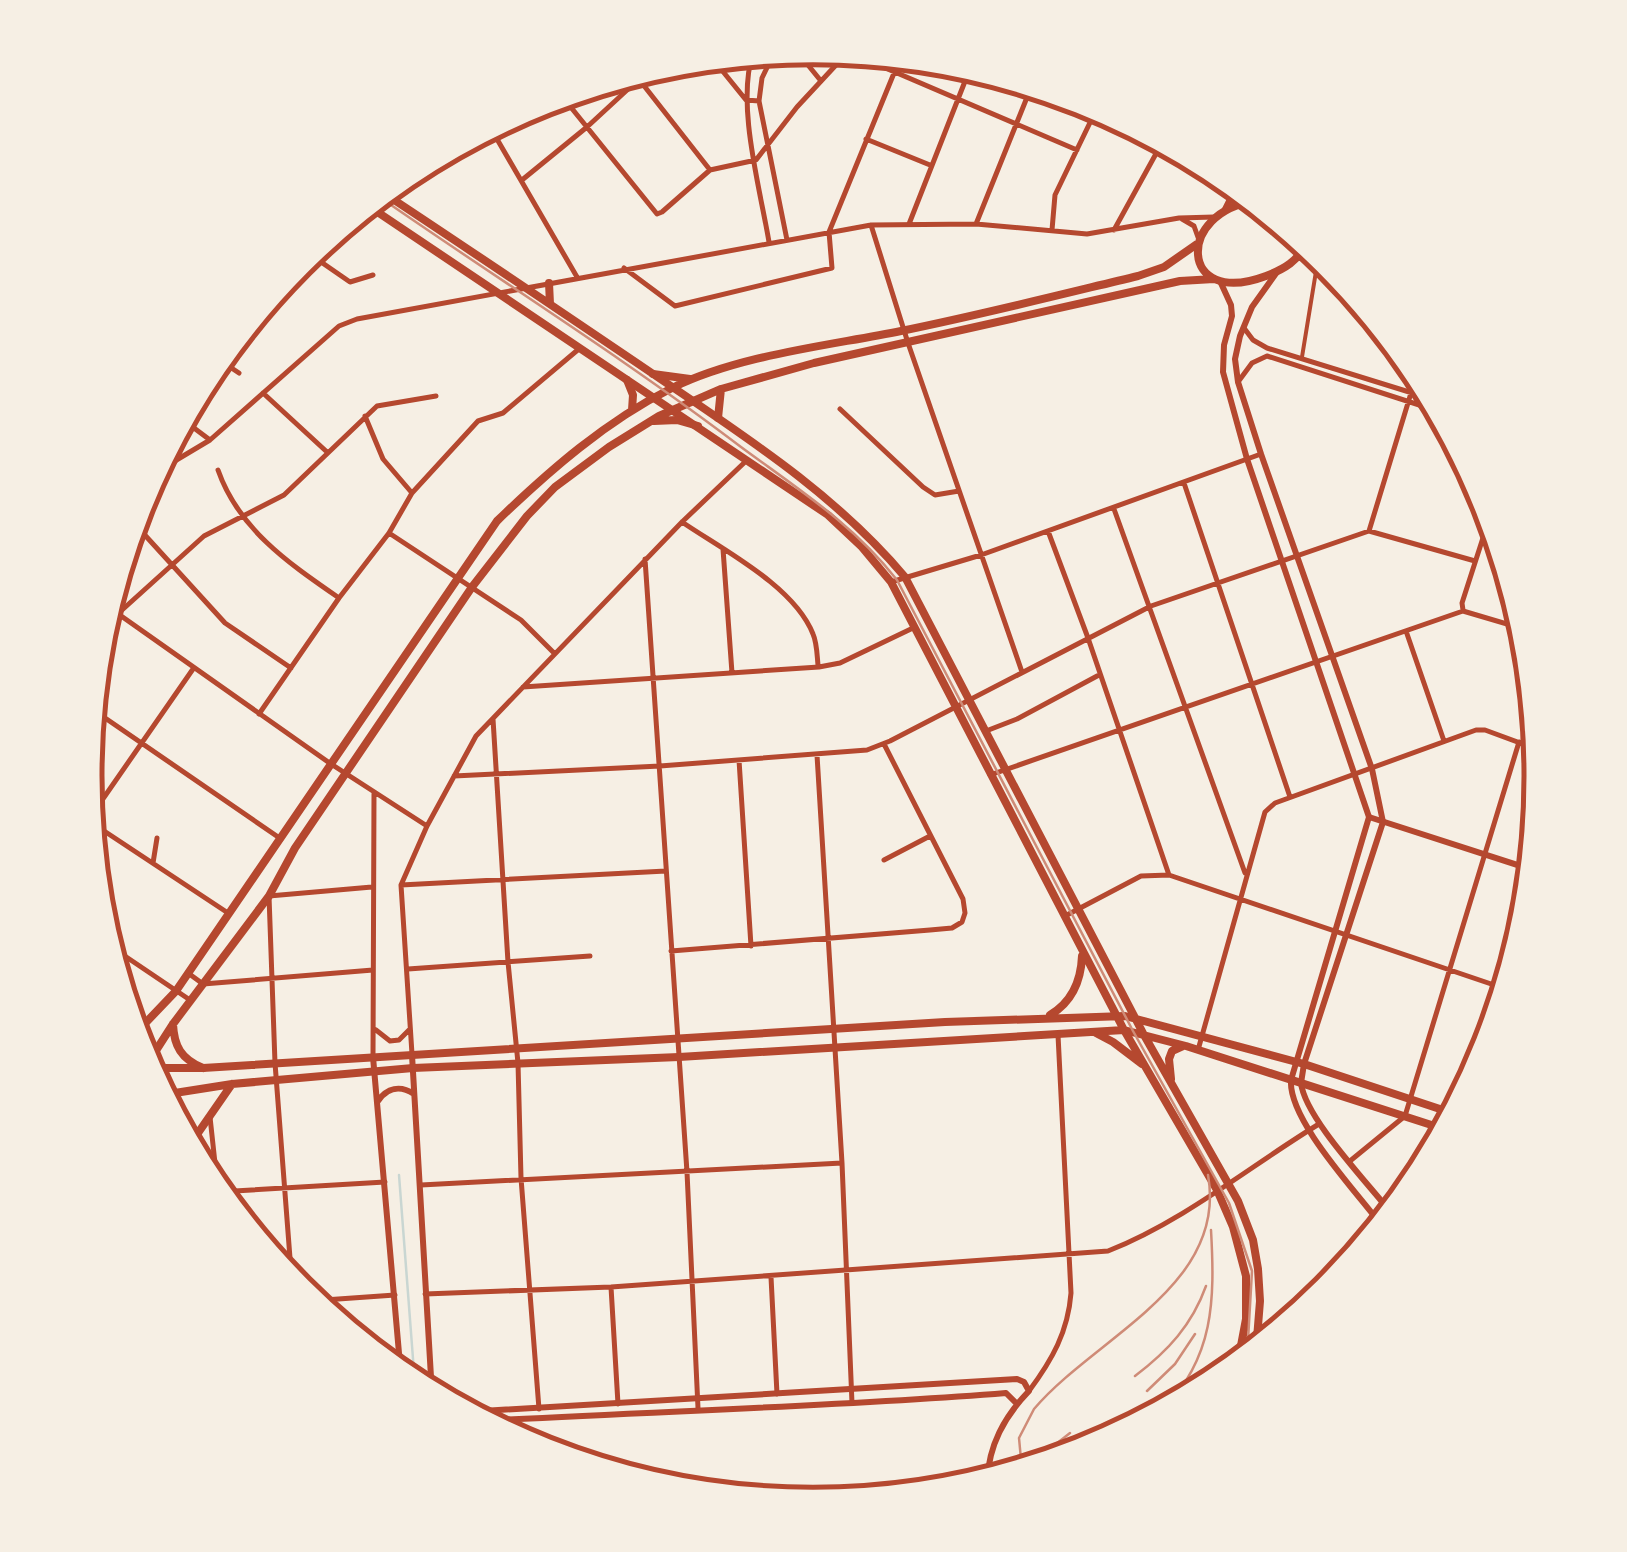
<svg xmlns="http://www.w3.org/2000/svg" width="1627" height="1552" font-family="'Fira Sans Condensed',sans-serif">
  <rect width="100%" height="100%" fill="#f6efe4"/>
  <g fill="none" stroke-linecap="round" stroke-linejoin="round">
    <path stroke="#c9d6d2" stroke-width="2.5" d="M399,1175L415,1385"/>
    <path stroke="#b5482f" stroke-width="4" d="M1302,357L1319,253"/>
    <path stroke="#b5482f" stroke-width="5" d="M795,49L821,81
      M775,51L762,78L759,101L787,240
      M848,52L1077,150
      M753,53C736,104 760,188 769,242
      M712,58L746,100L759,101
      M634,73L710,170
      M561,95L657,214L662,212L710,170L756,160L797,107L849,51
      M490,127L577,277
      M866,139L930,165
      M522,180L587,127L639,79
      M1182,219L1194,226L1199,240
      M909,224L971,66
      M976,224L1032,85
      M871,225L908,343L1022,672
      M1052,230L1055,195L1098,106
      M1114,230L1163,141
      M308,253L350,282L373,275
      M624,268L675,306L832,268L829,232L901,56
      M1244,328L1253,340L1267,348L1435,400
      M218,359L239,373
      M1238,382L1252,363L1267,356L1441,412
      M263,393L327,452
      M840,409L923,487L935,495L959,491
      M365,416L383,459L412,493
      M182,419L210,440
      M218,470C239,530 290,564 339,598
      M153,474L210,440L339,326L357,319L871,225L976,224L1087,234L1179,218L1214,217
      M1184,483L1290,797
      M1114,509L1245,873
      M682,522C723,550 794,586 813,634C817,643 817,655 818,665
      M1048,531L1088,638L1169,875
      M1369,531L1418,370
      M143,533L225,623L291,668
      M389,533L521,620L554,653
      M723,549L732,673
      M645,559L687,1172L698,1408
      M891,582L981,555L1261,454
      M107,606L331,764L427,826
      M1463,610L1462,603L1491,513
      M101,629L204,536L284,495L377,406L436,396
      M1406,631L1444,741
      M523,687L819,667L840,663L913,628
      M92,709L281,839
      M259,714L339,598L389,533L412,493L478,421L503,413L580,348
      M493,719L508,962L518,1063L521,1178L539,1409
      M986,731L1017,719L1099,675
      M817,755L842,1163L852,1403
      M739,760L751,946
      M990,775L1463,611L1527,630
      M454,776L660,766L867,750L890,741L1151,606L1369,531L1475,561
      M89,819L193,669
      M89,821L228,913
      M884,860L930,836
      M153,863L157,838
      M401,885L666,871
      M1065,916L1141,876L1169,875L1506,989
      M107,944L190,1000
      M671,951L930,930L952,928L962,922L965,913L963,899L884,744
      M408,969L590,956
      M188,973L203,984L373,970
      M376,1030L390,1041L399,1040L410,1029
      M1198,1050L1265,812L1275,803L1476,730H1485L1539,750
      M412,1054L401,885L427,826L476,736L682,522L746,461
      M373,1057L374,793
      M210,1117L218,1191
      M1350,1161L1405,1116L1519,742
      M421,1185L842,1163
      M217,1192L385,1182
      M771,1277L777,1394
      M292,1284L275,1063L269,896L372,887
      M611,1287L618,1404
      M425,1294L611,1287L1108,1251C1184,1221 1250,1166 1319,1124
      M310,1301L395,1295
      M1029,1391C1052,1360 1068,1332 1071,1293L1058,1035"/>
    <path stroke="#b5482f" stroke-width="6" d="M1224,211L1237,185
      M1369,817L1533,870
      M1291,1080C1288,1120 1357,1192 1382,1226
      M1301,1083C1305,1118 1368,1183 1392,1214
      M466,1412L1017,1379L1024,1382L1029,1391C1004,1417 989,1445 987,1481
      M483,1421C657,1411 832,1407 1006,1393L1017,1404"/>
    <path stroke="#b5482f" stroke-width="6" d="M1277,272L1252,307L1240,336L1235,359L1238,382L1261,454L1372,769L1383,822L1304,1064L1301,1083
      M1220,281L1231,305L1232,316L1224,345L1223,372L1247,459L1369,817L1291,1080
      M412,1055L432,1394
      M373,1057L401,1376
      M378,1101C387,1088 400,1085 414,1094"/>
    <path stroke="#b5482f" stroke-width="8" d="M382,192C476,254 569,317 662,380C749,439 837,496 905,577L1144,1035L1238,1201L1253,1240L1258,1269L1260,1301L1256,1351
      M367,205L828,515L861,546L891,582L1124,1030L1217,1190L1233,1227L1246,1276V1319L1237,1367
      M549,283L550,304
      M1050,1015C1072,1002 1081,981 1082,956
      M1096,1033L1113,1042L1142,1064
      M148,1068H203L945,1022L1125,1016L1304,1064L1455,1114
      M1171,1079L1169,1059L1172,1051L1183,1046
      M162,1095L232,1084L413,1068L679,1057L1124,1030L1186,1046L1447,1130
      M189,1146L232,1084"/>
    <path stroke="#b5482f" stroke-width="8" d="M1256,201C1176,211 1178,309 1266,276C1284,269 1299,261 1306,242
      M1298,257L1318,252
      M653,374L690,379
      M627,380L633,395L632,410
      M718,418L721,389
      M654,421L677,420L698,426
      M173,1024C174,1046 181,1059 203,1068
      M134,1035L176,991L497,521C550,470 606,421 672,388C739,355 827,346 901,331C980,315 1059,295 1138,276L1164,267L1197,244
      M146,1066L173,1024L269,896L295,848L472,587L527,516L555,487L609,447L659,416L721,389L814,363L1180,281L1214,279"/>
    <path stroke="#cf8b77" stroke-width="2.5" d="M378,196C499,280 624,358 741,447C798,489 853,524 897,580L1133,1031L1229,1203L1252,1271L1247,1358
      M1135,1376C1168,1351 1192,1325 1206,1286
      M1147,1391L1175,1364L1195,1334
      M1163,1410C1214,1357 1215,1301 1211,1230
      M1033,1462L1070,1433
      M1022,1470L1019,1438L1034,1409C1095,1337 1228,1286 1208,1175"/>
  </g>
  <path d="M0 0H1627V1552H0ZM102 776a711 711 0 1 1 1422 0a711 711 0 1 1-1422 0Z" fill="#f6efe4" fill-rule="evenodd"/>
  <path fill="none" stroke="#b5482f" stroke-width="5" d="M102 776a711 711 0 1 1 1422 0a711 711 0 1 1-1422 0Z"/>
</svg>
